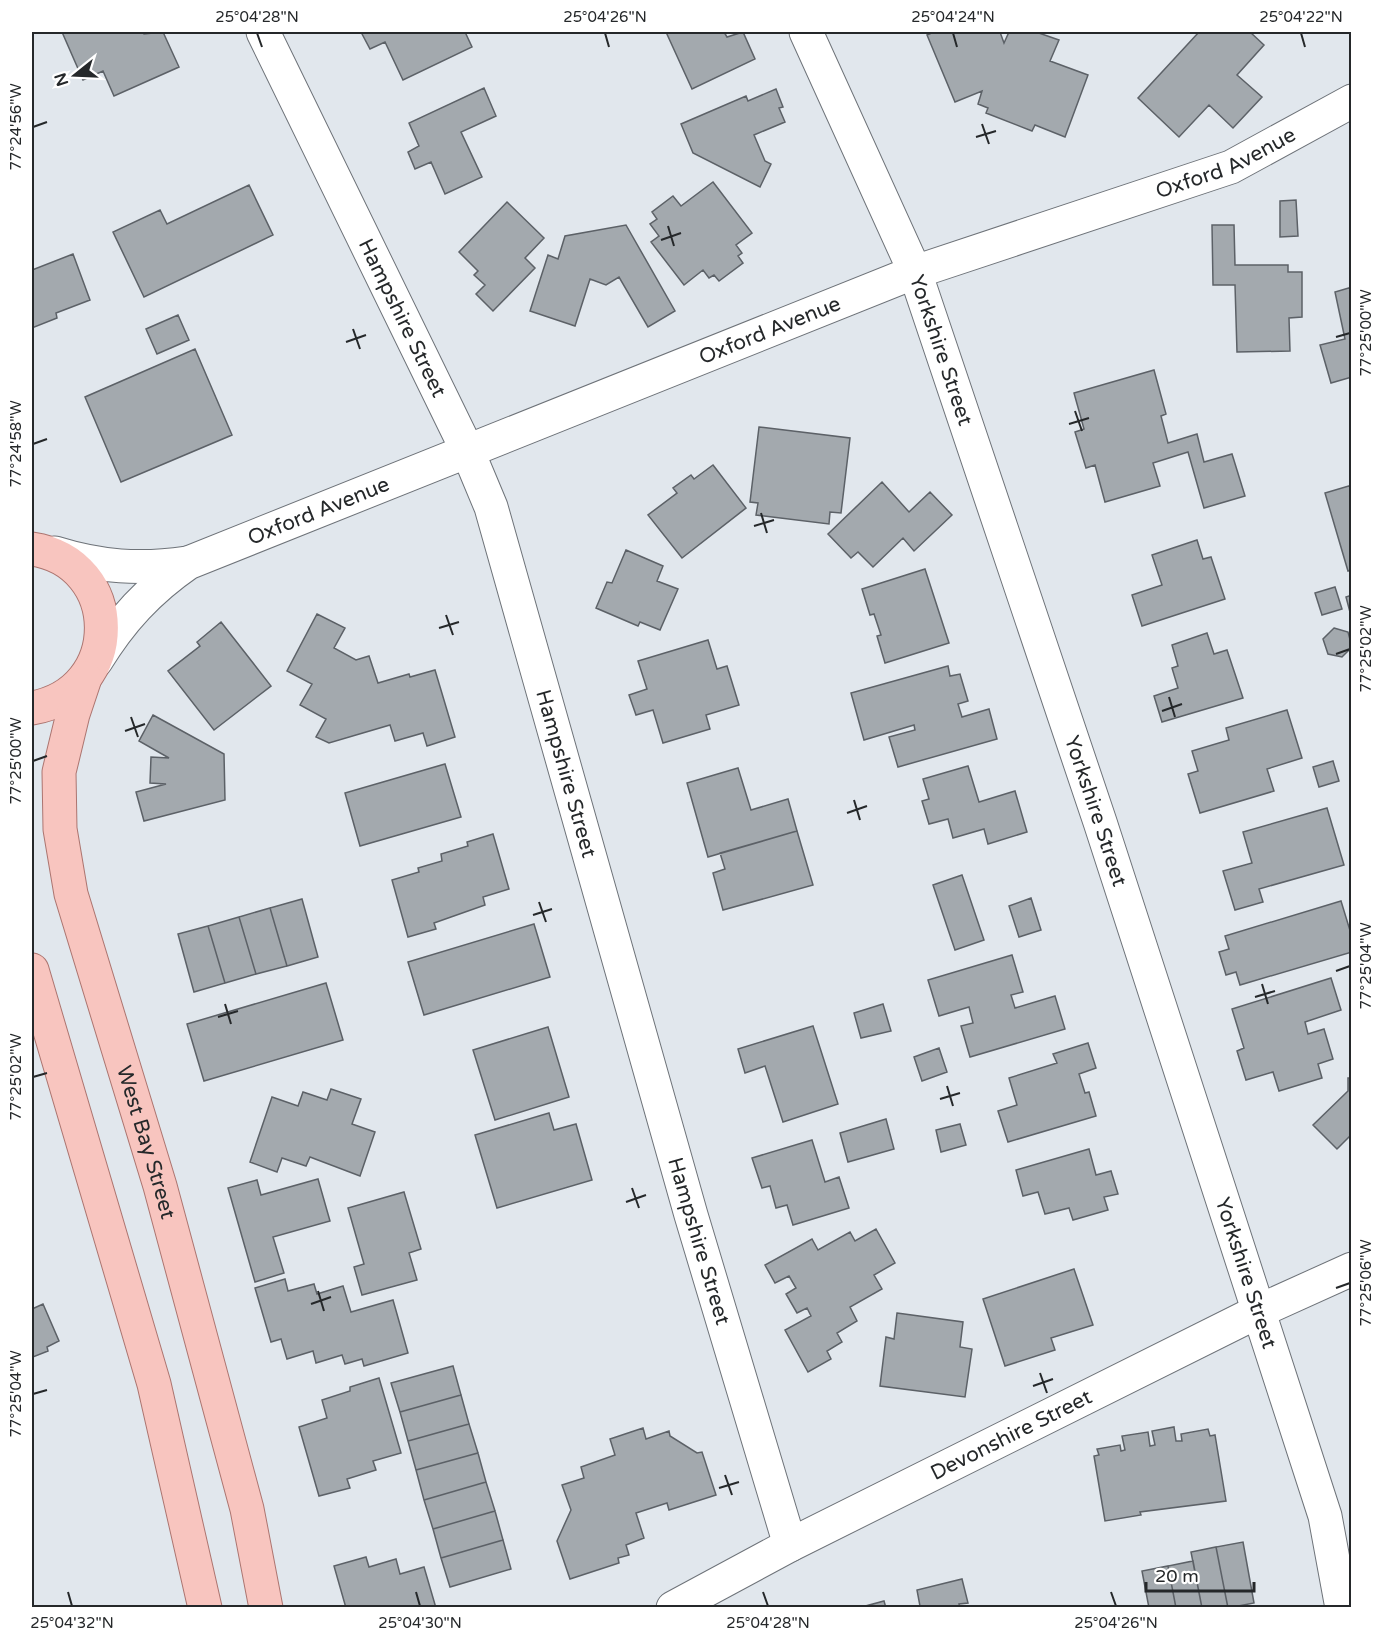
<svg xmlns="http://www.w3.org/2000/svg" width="1383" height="1639" font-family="'Varela Round',sans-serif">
  <rect width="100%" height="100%" fill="#e1e7ed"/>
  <path fill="#a3a9ae" stroke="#5c6167" stroke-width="1.5" d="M62,32H143L144,34L163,32L179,67L114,96L103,71L83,80Z
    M361,32H465L472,47L403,80L385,42L370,49Z
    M666,32H724L727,37L743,32L755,59L692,89Z
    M934,32H1000L1004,43L1009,32H1036L1059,40L1050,61L1088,75L1065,137L1035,125L1032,131L986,113L988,108L978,104L982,91L955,102L927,35Z
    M1199,32H1250L1264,45L1237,75L1262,97L1233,128L1209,105L1179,137L1138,98Z
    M484,88L496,116L461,132L482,177L445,194L431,162L415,169L408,152L419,146L409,123Z
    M776,89L783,107L779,108L785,122L754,135L765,161L771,164L760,187L693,153L681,124L746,96L748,101Z
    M713,182L752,233L736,245L742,253L738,256L743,263L719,281L714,275L709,278L703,270L684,285L651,242L659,236L650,224L657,219L652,212L673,196L681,206Z
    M249,185L273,235L144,297L113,232L160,210L167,224Z
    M1296,200L1298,236L1280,237V201Z
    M507,202L544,238L525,258L535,268L493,311L476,294L485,285L474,275L478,271L459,252Z
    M626,225L675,311L648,327L619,277L606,285L590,279L575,326L530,311L548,255L558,259L565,236Z
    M1212,225H1234L1235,265H1288V272H1302V317L1289,318L1290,351L1237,352L1235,285H1213Z
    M73,254L90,300L56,313L57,318L32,328V270Z
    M1352,287V377L1331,383L1320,345L1345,339L1335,292Z
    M178,315L189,340L157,354L146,329Z
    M195,349L232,435L121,482L85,397Z
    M1154,370L1166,414L1161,416L1168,443L1197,434L1204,462L1232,454L1245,496L1204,508L1188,452L1153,463L1160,486L1105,502L1095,465L1086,468L1075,432L1084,429L1074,393Z
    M759,427L850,438L841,513L830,512L829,524L756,515L758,503L750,502Z
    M713,465L746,508L682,558L648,515L677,493L673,488L691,475L694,479Z
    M882,482L909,512L930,492L952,515L914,551L903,538L873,567L858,552L851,558L828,534Z
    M1352,485V570L1348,571L1325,493Z
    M1197,540L1203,559L1211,557L1225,599L1142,626L1132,595L1162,585L1152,555Z
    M626,550L663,566L657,581L678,589L660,630L640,622L638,626L596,608L607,582L612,583Z
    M925,569L949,643L885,663L877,636L881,635L874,614L870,615L862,589Z
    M1335,587L1342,609L1322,615L1315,593Z
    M1352,595V616H1351L1346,597Z
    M317,614L345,628L334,648L356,660L369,656L378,683L409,674L410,677L435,670L455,737L427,746L423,733L395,741L390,725L329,743L316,737L326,719L300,705L312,684L287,671Z
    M221,622L271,686L214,730L168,671L200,646L197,642Z
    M1334,628L1348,632L1352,647L1342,657L1328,654L1323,639Z
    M1207,633L1214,654L1227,650L1243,698L1162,722L1154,696L1178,688L1172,668L1178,666L1172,645Z
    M708,640L717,669L727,666L739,705L706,715L710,729L663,743L653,710L636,715L629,695L647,689L638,661Z
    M948,666L950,676L960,674L968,701L958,704L962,717L989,709L997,739L898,767L889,737L915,730L914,725L864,740L851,693Z
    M1287,710L1302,758L1267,769L1274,791L1200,813L1188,774L1198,771L1192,751L1229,740L1226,728Z
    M153,715L224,754L225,800L144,821L136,792L166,784L150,783L151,757L169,758L139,741Z
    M1333,761L1339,781L1319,787L1313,767Z
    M445,764L461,817L360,846L345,793Z
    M968,766L979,802L1015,791L1027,832L988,844L984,829L953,838L948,819L929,824L922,801L929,799L923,779Z
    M738,768L751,810L788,799L797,831L708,857L687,783Z
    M1327,808L1344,865L1259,889L1263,902L1235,910L1223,871L1252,863L1243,832Z
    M797,831L813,885L723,910L713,873L725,869L720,853Z
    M493,834L509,889L483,897L485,905L434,923L436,929L408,937L392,880L419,872L418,868L442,861L441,854L468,846L467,842Z
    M962,875L984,940L955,950L933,885Z
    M1031,898L1041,930L1019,937L1009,906Z
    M302,899L318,957L287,966L270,908Z
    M1341,901L1352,937V952L1240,985L1236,972L1226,975L1219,952L1229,949L1225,936Z
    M270,908L287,966L256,974L239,917Z
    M239,917L256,974L225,983L208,926Z
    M534,924L550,977L424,1015L408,962Z
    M208,926L225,983L194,992L178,934Z
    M1012,955L1023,992L1011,995L1015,1008L1055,996L1065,1029L970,1057L961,1026L973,1023L969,1007L939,1016L928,980Z
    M1331,978L1341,1010L1305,1022L1308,1034L1324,1029L1333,1059L1318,1064L1322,1078L1279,1091L1273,1072L1246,1080L1237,1051L1244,1048L1232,1009Z
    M326,983L343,1040L204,1081L187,1024Z
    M883,1004L891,1031L861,1038L854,1013Z
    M813,1026L838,1104L783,1122L765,1066L745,1073L738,1049Z
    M548,1027L569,1097L495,1120L473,1050Z
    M1088,1043L1096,1068L1079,1074L1085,1093L1089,1092L1096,1116L1008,1142L998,1111L1017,1105L1009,1078L1057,1063L1053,1054Z
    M939,1048L947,1072L922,1081L914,1057Z
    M1348,1078H1352V1144L1350,1136L1337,1149L1313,1125L1348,1091Z
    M331,1089L361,1099L352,1124L375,1132L360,1176L310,1157L306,1166L282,1158L277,1172L250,1162L272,1097L298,1106L303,1092L327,1100Z
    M549,1113L554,1130L576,1124L592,1180L497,1208L475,1135Z
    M886,1119L894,1149L848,1162L840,1133Z
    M960,1124L966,1145L941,1152L936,1130Z
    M812,1140L825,1182L839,1177L849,1208L793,1225L787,1205L776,1208L770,1186L762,1188L752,1158Z
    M1089,1149L1096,1175L1111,1171L1118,1194L1104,1197L1108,1210L1073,1220L1069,1208L1045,1214L1038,1192L1023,1196L1016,1170Z
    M318,1179L330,1221L273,1237L284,1273L255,1282L228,1188L257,1180L261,1195Z
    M404,1192L421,1249L409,1253L417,1280L362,1295L354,1267L364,1264L348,1208Z
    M876,1229L895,1263L874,1275L882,1289L850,1307L857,1321L837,1333L842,1342L827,1351L831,1359L808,1372L785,1330L811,1316L807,1308L797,1313L786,1294L796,1288L789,1276L775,1283L765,1265L812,1239L818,1250L850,1232L855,1241Z
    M1074,1269L1093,1325L1051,1338L1055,1350L1005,1366L983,1299Z
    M285,1279L288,1291L314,1284L317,1294L343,1286L351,1312L393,1300L408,1353L364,1366L362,1359L345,1364L342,1355L316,1363L313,1351L287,1359L281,1339L271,1342L255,1288Z
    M43,1304L59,1341L47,1347L48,1351L33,1357L32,1309Z
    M897,1313L963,1322L960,1347L972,1349L965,1397L880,1386L886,1337L894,1339Z
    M453,1366L461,1395L400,1412L391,1383Z
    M379,1378L401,1453L373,1461L376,1470L347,1479L350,1488L319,1496L299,1427L327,1418L322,1400L350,1391V1387Z
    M461,1395L469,1424L408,1441L400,1412Z
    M469,1424L478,1453L416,1470L408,1441Z
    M1174,1427L1176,1441H1182L1181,1434L1208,1429L1210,1436L1215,1435L1226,1501L1140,1512L1141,1515L1105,1521L1094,1456L1099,1455L1097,1449L1120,1445L1121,1451L1125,1450L1122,1436L1148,1432L1150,1446L1155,1445L1152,1431Z
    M643,1428L646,1439L669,1431L670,1436L697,1453L702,1452L716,1495L669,1510L667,1503L636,1513L644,1538L626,1545L629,1555L618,1558L619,1563L570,1579L557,1541L571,1510L562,1485L584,1478L581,1467L615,1455L610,1439Z
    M478,1453L486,1482L424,1500L416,1470Z
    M486,1482L495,1511L433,1529L424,1500Z
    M495,1511L503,1540L441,1558L433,1529Z
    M503,1540L511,1569L450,1587L441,1558Z
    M1243,1542L1254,1603L1228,1608L1216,1547Z
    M1216,1547L1228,1608H1202L1191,1552Z
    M366,1557L369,1567L396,1559L400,1574L424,1567L436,1608H346L334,1566Z
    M1193,1561L1202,1608H1176L1168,1566Z
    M1168,1566L1176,1608H1149L1142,1571Z
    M962,1579L968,1603L959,1604L960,1608H915L920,1606L917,1590Z
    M884,1601L886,1608H863L862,1607Z"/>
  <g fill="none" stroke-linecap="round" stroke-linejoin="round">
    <g stroke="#6e7379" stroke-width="35">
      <g id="minor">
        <path id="s1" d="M263,32L468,452L491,507L691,1215L790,1545"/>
        <path id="s2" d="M806,32L915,272L1100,822L1325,1516L1342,1608"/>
        <path d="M55,553C100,567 140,570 187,563"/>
        <path id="s3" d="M96,661C121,620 149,590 188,563L915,272L1231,167L1352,101"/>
        <path id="s4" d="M673,1608L790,1545L1259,1311L1352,1269"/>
      </g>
    </g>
    <g stroke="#ac7570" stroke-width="35">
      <g id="major">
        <path d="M32,549C124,563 125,692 32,708"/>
        <path id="s5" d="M85,678L73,714L59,772L60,829L71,894L160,1186L247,1509L266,1608"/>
        <path d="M32,970L154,1384L205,1608"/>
      </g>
    </g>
    <use href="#minor" stroke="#fff" stroke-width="33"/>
    <use href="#major" stroke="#f8c5bf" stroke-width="33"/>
  </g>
  <path fill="none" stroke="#25282a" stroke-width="2" d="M257,33L262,47M605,33L609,47M953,33L957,47M1301,33L1305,47M982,124L989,144M33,127L47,122M976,137L996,131M668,226L674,246M661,240L681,233M353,329L360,349M1336,337L1350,333M346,342L366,335M1075,411L1082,431M1069,424L1089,418M33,444L47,439M761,513L767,533M754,526L774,520M446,615L453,635M439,628L459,622M1336,654L1350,649M1169,697L1175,717M1162,711L1182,704M131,717L138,737M125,731L145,724M33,761L47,756M854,800L860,820M847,813L867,806M539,902L546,922M533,915L552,909M1336,971L1350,966M1262,984L1268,1004M1255,997L1275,991M225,1004L231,1024M218,1017L238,1011M33,1077L47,1073M947,1086L953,1106M940,1099L960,1093M632,1188L639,1208M626,1202L646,1195M1336,1288L1350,1283M318,1291L324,1311M311,1304L331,1297M1040,1373L1047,1393M1033,1386L1053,1379M33,1394L47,1390M725,1475L732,1495M719,1488L739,1482M68,1592L72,1606M416,1592L420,1606M763,1592L768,1606M1111,1592L1116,1606"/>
  <g text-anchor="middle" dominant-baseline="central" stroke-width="4.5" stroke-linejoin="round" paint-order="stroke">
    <g font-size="21" fill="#25282a" stroke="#fff">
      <text stroke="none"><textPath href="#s3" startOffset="1248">Oxford Avenue</textPath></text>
      <text stroke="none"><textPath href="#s1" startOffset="318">Hampshire Street</textPath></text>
      <text stroke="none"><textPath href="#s3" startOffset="762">Oxford Avenue</textPath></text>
      <text stroke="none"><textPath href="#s2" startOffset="346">Yorkshire Street</textPath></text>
      <text stroke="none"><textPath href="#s3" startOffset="276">Oxford Avenue</textPath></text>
      <text stroke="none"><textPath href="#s1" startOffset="804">Hampshire Street</textPath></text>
      <text stroke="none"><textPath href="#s2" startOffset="832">Yorkshire Street</textPath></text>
      <text stroke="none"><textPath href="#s5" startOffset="480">West Bay Street</textPath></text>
      <text stroke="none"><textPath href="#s1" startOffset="1290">Hampshire Street</textPath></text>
      <text stroke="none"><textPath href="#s2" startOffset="1318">Yorkshire Street</textPath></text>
      <text stroke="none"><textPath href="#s4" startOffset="380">Devonshire Street</textPath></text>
    </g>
  </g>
  <rect width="1383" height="1639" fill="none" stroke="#ffffff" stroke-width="66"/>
  <g transform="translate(75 75) rotate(252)" stroke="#ffffff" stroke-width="4.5" paint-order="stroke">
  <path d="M0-4.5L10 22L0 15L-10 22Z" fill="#25282a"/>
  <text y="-9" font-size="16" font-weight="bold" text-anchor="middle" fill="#25282a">N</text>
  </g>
  <path d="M1146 1582v9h108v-9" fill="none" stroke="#25282a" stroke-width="3"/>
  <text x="1155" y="1582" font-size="18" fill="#25282a" stroke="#ffffff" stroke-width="4.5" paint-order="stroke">20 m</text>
  <rect x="33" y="33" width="1317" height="1573" fill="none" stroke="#25282a" stroke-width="2"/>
  <g font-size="15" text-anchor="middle" fill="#25282a">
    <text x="257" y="22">25°04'28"N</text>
    <text x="605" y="22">25°04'26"N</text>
    <text x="953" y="22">25°04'24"N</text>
    <text x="1301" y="22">25°04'22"N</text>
    <text transform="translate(16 127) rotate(-90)" y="5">77°24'56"W</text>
    <text transform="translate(1366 333) rotate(-90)" y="5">77°25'00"W</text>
    <text transform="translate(16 444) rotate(-90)" y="5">77°24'58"W</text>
    <text transform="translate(1366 649) rotate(-90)" y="5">77°25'02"W</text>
    <text transform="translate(16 761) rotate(-90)" y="5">77°25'00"W</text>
    <text transform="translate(1366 966) rotate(-90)" y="5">77°25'04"W</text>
    <text transform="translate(16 1077) rotate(-90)" y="5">77°25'02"W</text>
    <text transform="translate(1366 1283) rotate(-90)" y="5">77°25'06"W</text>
    <text transform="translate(16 1394) rotate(-90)" y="5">77°25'04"W</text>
    <text x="72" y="1628">25°04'32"N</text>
    <text x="420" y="1628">25°04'30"N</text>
    <text x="768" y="1628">25°04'28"N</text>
    <text x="1116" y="1628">25°04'26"N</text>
  </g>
</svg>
